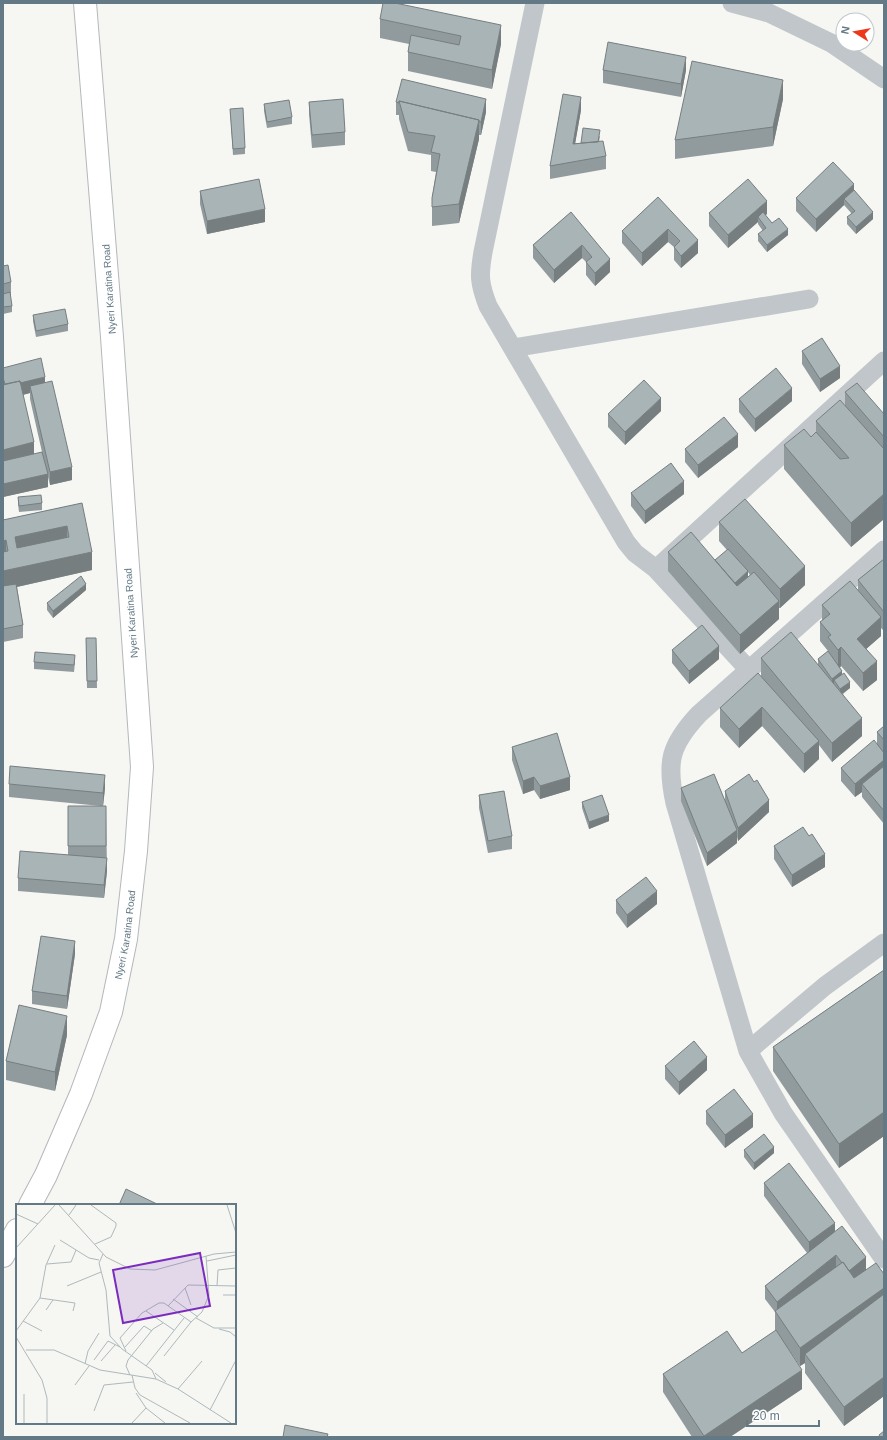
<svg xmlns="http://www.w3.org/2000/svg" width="887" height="1440" font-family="Arial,sans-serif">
  <rect width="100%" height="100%" fill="#f6f6f2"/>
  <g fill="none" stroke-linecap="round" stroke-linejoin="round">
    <g stroke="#b3b8bb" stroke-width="24">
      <g id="highway">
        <path id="s1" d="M30,1205L46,1175L81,1094L111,1012L126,939L136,851L142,767L112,337L85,3"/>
        <path d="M3,1256L17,1230"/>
      </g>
    </g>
    <path stroke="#c0c6c9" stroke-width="19" d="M535,3L483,252C479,275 479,283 488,306L626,542L635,553L656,569L749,670
      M732,3L769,13L831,43L884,79
      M513,348L809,299
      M884,550L699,714C670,745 666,762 675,803L748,1051L783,1113L884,1259
      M656,569L884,361
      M748,1051L825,986L884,943"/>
    <use href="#highway" stroke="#fff" stroke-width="22"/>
  </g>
  <path fill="#919b9d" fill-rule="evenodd" d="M380,19L501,44L492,89L408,71V52L409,44L380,38Z
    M603,70H686L681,97L603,83Z
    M783,99L773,146L675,159V140Z
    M309,102L345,132V145L312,148L309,114Z
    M396,102L486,112L481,135H479V139L459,223L432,226V198L436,172L431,171V155L408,151L399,119V115H396Z
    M264,104L292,117V124L267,128L264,111Z
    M230,109L245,148V154L233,155Z
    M581,110L575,143H581L600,136L599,142L606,156V169L550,179V166Z
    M200,191L265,222L207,234L200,204Z
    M854,191L873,219L856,234L847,224V217L852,214L844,205L816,232L796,211V198Z
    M658,197L698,253L681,268L674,260V247L668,242L642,266L622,243V231Z
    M571,212L610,272L595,286L586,275V262L582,258L554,283L533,258V245Z
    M709,213L767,214L765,215L772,223L788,235L767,252L758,241V234L763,231L758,224V222L728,248L709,226Z
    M3,266L11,282V295H10L12,306V312L3,314Z
    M33,315L68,324V331L36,337L33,321Z
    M802,351L840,378L820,392L802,364Z
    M3,368L45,382L72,480L50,485L48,477V487L3,497ZM30,393V399L42,452L34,454L23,395Z
    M845,392L884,414V519L851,547L784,469V445L811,437L816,432V421L845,406Z
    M739,399L792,401L755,432L739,412Z
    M661,411L625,445L608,427V414Z
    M738,447L698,478L685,462V449Z
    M631,493L684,494L645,524L631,506Z
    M18,497L42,503V510L19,512L18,504Z
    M82,503L92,570L17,587L23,625V638L3,642V520Z
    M719,522L805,585L780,608H779V619L740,654L668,571V552L715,561L727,550L719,541ZM748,572L750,575L748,577Z
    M884,559V631L881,628V636L866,649L877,680L863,691L841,666L840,668L842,674L850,688L843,694L862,736L832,762L819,745V759L804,773L762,726L739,748L720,727V708L761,677V658L818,664V659L828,652V651L820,641V622L822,621V605L858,590V580Z
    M86,590L53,618L47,610V603Z
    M86,638H96L97,688H87Z
    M672,650L719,659L689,684L672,663Z
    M34,662H75L74,672L34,669Z
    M884,726V824L862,797V792L855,797L841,781V768L877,744V732Z
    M512,747L570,790L540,799L534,790L523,794L512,760Z
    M754,782L769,812L738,841L737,837V843L707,866L681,801V788L725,802V791Z
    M9,784L105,788L103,806H106L107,871L104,898L18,891V878L68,855V806H101L9,797Z
    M479,795L512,836V849L488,853L479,808Z
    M582,802L609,821L589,829L582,808Z
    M809,836L825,867L792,887L774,859V846Z
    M616,900L657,904L627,928L616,913Z
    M75,954L67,1009L32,1004V991Z
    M884,970V1136L839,1168L773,1071V1047Z
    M67,1035L55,1091L6,1080V1061Z
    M665,1066L707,1070L679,1095L665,1079Z
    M706,1111L753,1127L725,1148L706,1124Z
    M744,1150L774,1153L754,1170L744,1157Z
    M764,1183L835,1232L866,1270L884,1274V1396L844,1426L805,1373V1363L800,1366L787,1347L802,1389L730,1437H692L663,1392V1374L742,1353L775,1331V1312L765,1299V1286L807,1253L764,1196Z"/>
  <path fill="#767e80" d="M501,25V44L492,89V70Z
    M686,57V70L681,97V84Z
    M783,80V99L773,146V127Z
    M581,97V110L573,156V144Z
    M486,99V112L481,135V122Z
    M479,120V139L459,223V204Z
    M854,184V196L844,199V205L816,232V219Z
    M767,201V214L760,220L758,217V222L728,248V235Z
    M265,209V222L207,234V221Z
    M873,212V219L856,234V227Z
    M668,229V242L642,266V253Z
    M788,229V235L767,252V245Z
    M698,240V253L681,268V256Z
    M582,245V258L554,283V270Z
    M610,259V272L595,286V273Z
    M840,366V378L820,392V379Z
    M45,377V390L30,386V393L5,399V386Z
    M792,388V401L755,432V419Z
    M661,398V411L625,445V432Z
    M738,434V447L698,478V465Z
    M34,442V461L3,469V450Z
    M72,467V480L50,485V472Z
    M48,474V487L3,497V484Z
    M684,481V494L645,524V511Z
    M884,494V519L851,547V523Z
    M67,526V544L16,555L15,537Z
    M6,540V559L3,560V541Z
    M92,552V570L3,590V571Z
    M805,566V585L780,608V589Z
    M748,571V578L735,589V583Z
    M86,584V590L53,618V611Z
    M779,601V619L740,654V635Z
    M881,617V636L857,657V639Z
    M719,646V659L689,684V671Z
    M841,647V666L838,669V650Z
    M877,661V680L863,691V673Z
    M842,671V678L834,680V684L832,685V679Z
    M850,682V688L840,695V689Z
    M762,707V726L739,748V729Z
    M862,718V736L832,762V743Z
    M819,741V759L804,773V754Z
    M884,760V773L862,784V792L855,797V784Z
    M105,775V788L103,806V793Z
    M534,777V790L523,794V781Z
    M570,777V790L540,799V786Z
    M769,800V812L738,841V828Z
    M609,815V821L589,829V822Z
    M737,830V843L707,866V853Z
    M825,854V867L792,887V875Z
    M107,858V871L104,898V885Z
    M657,891V904L627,928V915Z
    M75,941V954L67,1009V996Z
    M67,1016V1035L55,1091V1072Z
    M707,1057V1070L679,1095V1082Z
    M884,1112V1136L839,1168V1144Z
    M753,1114V1127L725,1148V1135Z
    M774,1147V1153L754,1170V1163Z
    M835,1223V1236L809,1255V1242Z
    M836,1255V1268L777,1315V1302Z
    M866,1257V1270L848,1284V1271Z
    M884,1288V1307L805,1354V1363L800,1366V1348Z
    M802,1370V1389L730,1437H704V1436Z
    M884,1377V1396L844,1426V1407Z"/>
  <path fill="#a9b4b7" stroke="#767e80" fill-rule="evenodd" d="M383,3H395L501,25L492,70L408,52L411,35L459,45L461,36L380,19Z
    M608,42L686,57L681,84L603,70Z
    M692,61L783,80L773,127L675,140Z
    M402,79L486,99L481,122H479V120L399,101V103L396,102Z
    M563,94L581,97L573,144L603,141L606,156L550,166Z
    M343,99L345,132L312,135L309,102Z
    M289,100L292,117L267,122L264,104Z
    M399,101L479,120L459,204L432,207V198L440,154L431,152L435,136L408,132Z
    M243,108L245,148L233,149L230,109Z
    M583,128L600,130L598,142L581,143Z
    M833,162L854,184L816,219L796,198Z
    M259,179L265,209L207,221L200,191Z
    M748,179L767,201L728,235L709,213Z
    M854,190L873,212L856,227L847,217L855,211L844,199Z
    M658,197L698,240L681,256L674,247L680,241L668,229L642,253L622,231Z
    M571,212L610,259L595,273L586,262L592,257L582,245L554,270L533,245Z
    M763,212L772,223L779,218L788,229L767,245L758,234L766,228L758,217Z
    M8,265L11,282L3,284V266Z
    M10,292L12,306L3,307V294Z
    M65,309L68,324L36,331L33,315Z
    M822,338L840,366L820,379L802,351Z
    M41,358L45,377L20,383V381L5,384L3,378V368Z
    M776,368L792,388L755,419L739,399Z
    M644,380L661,398L625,432L608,414Z
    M20,381L34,442L3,450V385Z
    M52,381L72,467L50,472L30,386Z
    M857,383L884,414V437L845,392Z
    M840,400L884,449V494L851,523L784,445L804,429L811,437L816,432L840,459L849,458L816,421Z
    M724,417L738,434L698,465L685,449Z
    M42,452L48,474L3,484V461Z
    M671,463L684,481L645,511L631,493Z
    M41,495L42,503L19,506L18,497Z
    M745,499L805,566L780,589L719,522Z
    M82,503L92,552L3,571V552L8,551L6,540L3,541V520ZM67,526L69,537L17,548L15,537Z
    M691,532L737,586L754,572L779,601L740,635L668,552Z
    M728,549L748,571L735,583L715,560Z
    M884,559V612L858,580Z
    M81,576L86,584L53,611L47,603Z
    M850,581L881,617L857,639L877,661L863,673L841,647L838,650L828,637L831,635L820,622L830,614L822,605Z
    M16,584L23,625L3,629V586Z
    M702,625L719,646L689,671L672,650Z
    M791,632L862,718L832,743L761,658Z
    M86,638H96L97,681H87Z
    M828,651L842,671L832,679L818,659Z
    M35,652L75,655L74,665L34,662Z
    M758,673L819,741L804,754L762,707L739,729L720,708Z
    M844,673L850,682L840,689L834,680Z
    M884,726V740L877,732Z
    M557,733L570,777L540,786L534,777L523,781L512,747Z
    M874,740L884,753V760L855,784L841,768Z
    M10,766L105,775L103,793L9,784Z
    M884,766V811L862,784Z
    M714,774L737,830L707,853L681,788Z
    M749,774L754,782L757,780L769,800L738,828L725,791Z
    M504,791L512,836L488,841L479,795Z
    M602,795L609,815L589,822L582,802Z
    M68,806H106V846H68Z
    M803,827L809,836L812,834L825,854L792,875L774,846Z
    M20,851L107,858L104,885L18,878Z
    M646,877L657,891L627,915L616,900Z
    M41,936L75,941L67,996L32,991Z
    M884,970V1112L839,1144L773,1047Z
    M19,1005L67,1016L55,1072L6,1061Z
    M694,1041L707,1057L679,1082L665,1066Z
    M734,1089L753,1114L725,1135L706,1111Z
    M764,1134L774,1147L754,1163L744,1150Z
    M789,1163L835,1223L809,1242L764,1183Z
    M126,1189L159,1205H119Z
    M842,1226L866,1257L849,1271L843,1262L842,1263L836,1255L777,1302L765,1286Z
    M843,1262L854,1278L876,1263L884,1274V1288L800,1348L775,1311Z
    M884,1294V1377L844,1407L805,1354Z
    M776,1330L802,1370L704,1436L663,1374L727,1331L742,1353Z
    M285,1425L328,1434L327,1437H283Z
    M884,1431V1437H880L879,1435Z"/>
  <g text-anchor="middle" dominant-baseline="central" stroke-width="4" stroke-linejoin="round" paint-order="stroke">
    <g font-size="10" fill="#637985" stroke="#fff">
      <text transform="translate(109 289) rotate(-94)">Nyeri Karatina Road</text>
      <text transform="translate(131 613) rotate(-94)">Nyeri Karatina Road</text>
      <text stroke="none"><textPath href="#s1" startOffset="288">Nyeri Karatina Road</textPath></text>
    </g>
  </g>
  <g transform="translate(16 1204)">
    <rect width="220" height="220" fill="#f6f6f2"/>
    <path fill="none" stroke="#aeb9bc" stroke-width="1" d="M43,1L90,53L114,65L139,66L198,50L220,48M75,1L100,19V22L95,33L79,40M211,1L220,29M0,10L22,20M53,11L60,1M44,36L73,54L83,56M0,44L39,1M87,50L83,59L90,86L94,132L106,145L136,166L140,175M191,57L220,51M31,60L55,58L60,46M51,82L85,68M201,82L202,66L220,64M169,84L175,101M207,91H220M24,94L59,99L57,107M157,95L182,113M152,102L172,81L220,82M30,106L37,96M130,107L158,126M180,114L198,124H220M7,117L26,127M203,125L214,128L220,133M0,127L24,94L30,61L39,41M0,133L26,176L31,194V219M109,143L128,122L136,127M10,146H38L84,166L140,175L162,185L215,219M110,147L104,134L126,109L143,99H148L175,118L186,108L193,91L190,52M148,152L175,118M78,156L92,137L104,143M85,157L99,141M69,160L72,147L83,129M130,162L168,114M139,169L150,178M114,171L110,162L112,156L137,125L147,119M116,171L119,184L124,191L174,219M59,181L73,162M162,185L186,157M120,189L130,204L149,219M194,206L220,156M78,207L88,181L117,178M8,219V190M116,219L130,204"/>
    <path fill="#7b2cbf" fill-opacity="0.15" stroke="#7b2cbf" stroke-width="2" d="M184,49L194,102L107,119L97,66Z"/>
    <rect width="220" height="220" fill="none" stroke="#637985" stroke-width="2"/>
  </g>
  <rect width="887" height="1440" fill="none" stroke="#637985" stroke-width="8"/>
  <g transform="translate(855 32) rotate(281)"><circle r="19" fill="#ffffff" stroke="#c1c9ce"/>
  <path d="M0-3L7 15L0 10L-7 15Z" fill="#ec391c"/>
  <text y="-6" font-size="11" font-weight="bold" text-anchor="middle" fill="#637985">N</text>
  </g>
  <path d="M747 1420v6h72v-6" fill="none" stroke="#637985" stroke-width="2"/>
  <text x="753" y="1420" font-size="12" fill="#637985" stroke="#ffffff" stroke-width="3" paint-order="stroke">20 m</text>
</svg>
